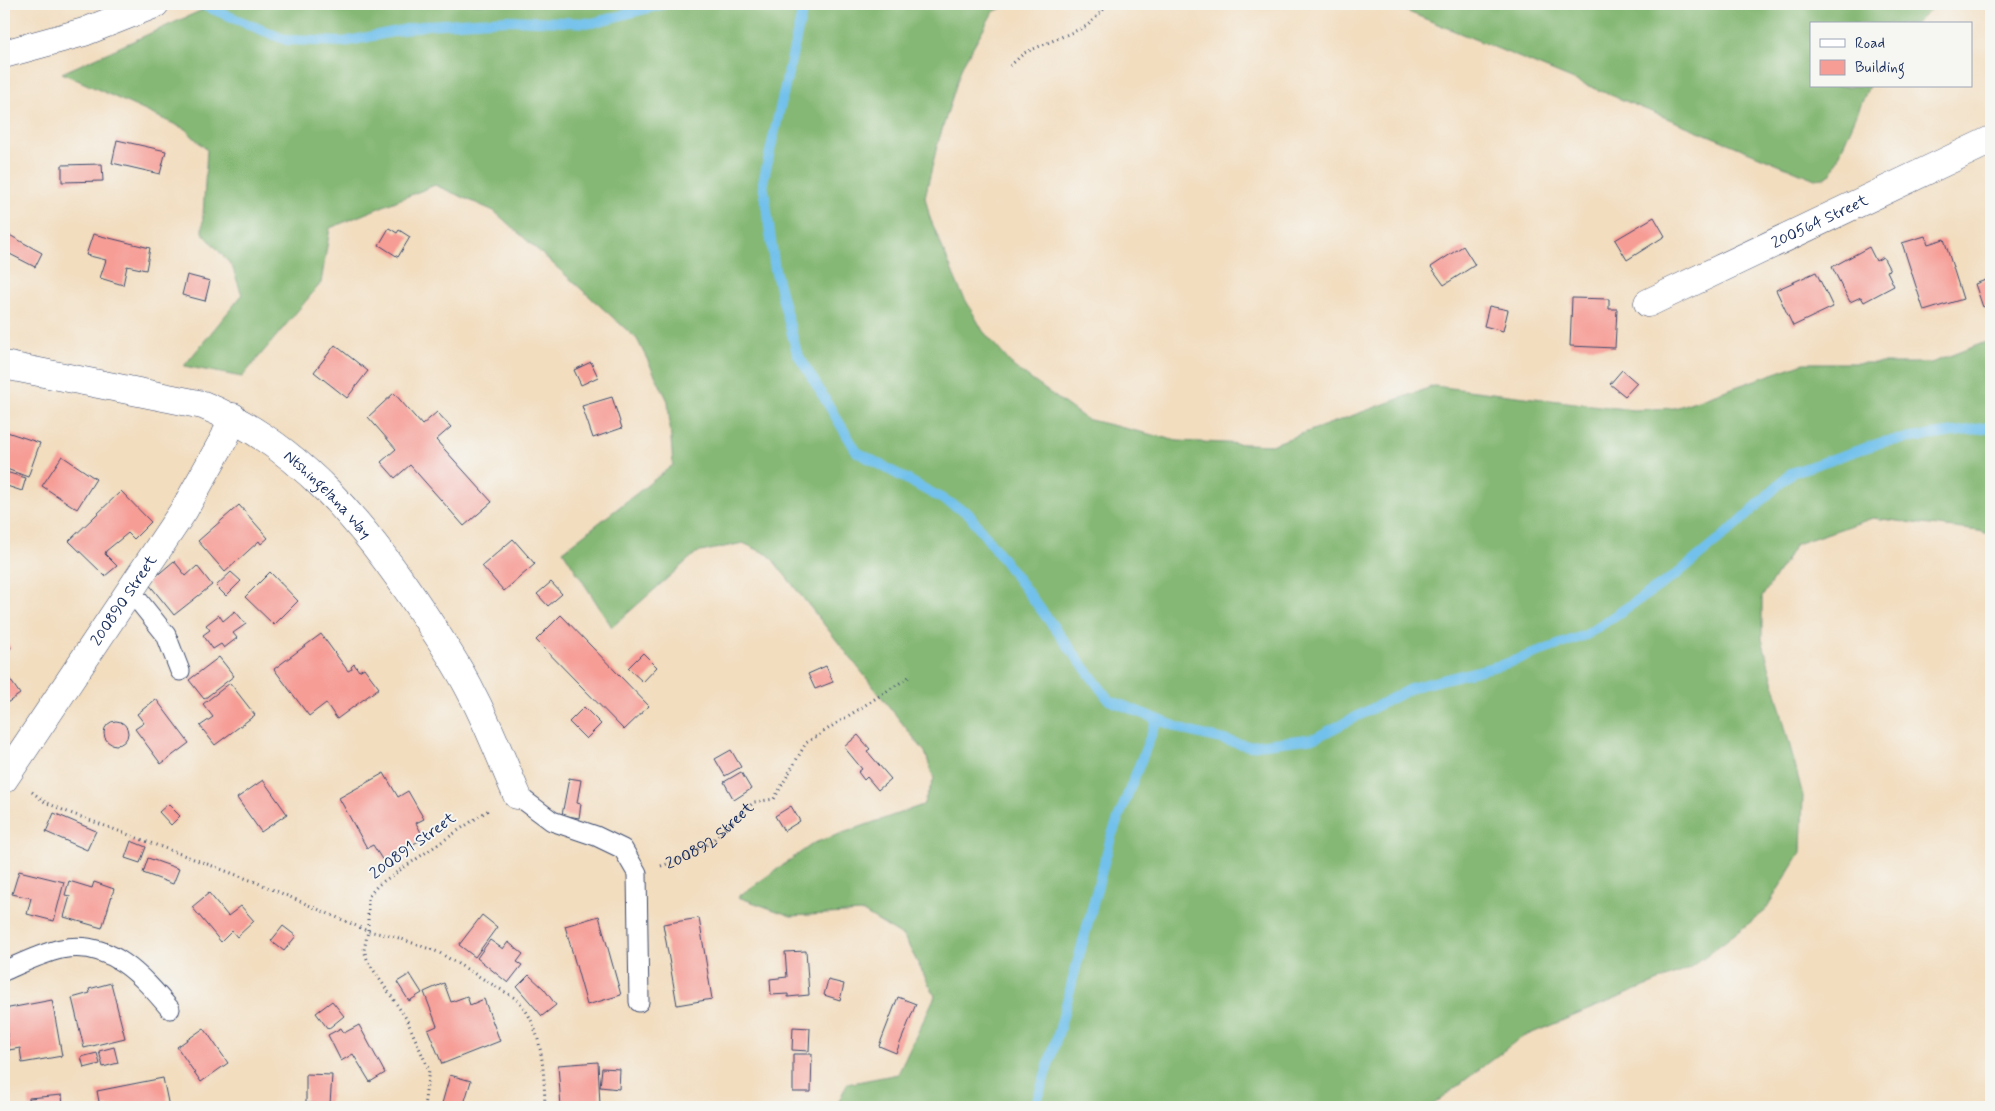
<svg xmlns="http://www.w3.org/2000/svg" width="1995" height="1111" font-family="Mynerve,sans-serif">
  <rect width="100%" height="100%" fill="#f6f6f2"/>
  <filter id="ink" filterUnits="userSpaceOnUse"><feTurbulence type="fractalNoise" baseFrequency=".02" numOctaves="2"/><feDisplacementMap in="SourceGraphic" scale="10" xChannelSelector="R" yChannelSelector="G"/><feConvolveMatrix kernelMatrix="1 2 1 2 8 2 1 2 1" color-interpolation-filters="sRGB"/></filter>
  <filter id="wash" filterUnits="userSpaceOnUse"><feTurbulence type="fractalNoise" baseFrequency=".0096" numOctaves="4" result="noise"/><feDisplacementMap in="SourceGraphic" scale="20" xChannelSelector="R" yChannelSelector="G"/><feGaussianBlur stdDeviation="1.12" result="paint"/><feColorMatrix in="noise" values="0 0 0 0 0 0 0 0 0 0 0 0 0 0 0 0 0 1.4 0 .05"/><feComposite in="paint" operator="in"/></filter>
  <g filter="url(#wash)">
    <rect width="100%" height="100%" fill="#f2ddbf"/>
    <path fill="#85b874" stroke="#507469" d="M230,4H1010L993,12L962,66L937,146L925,197L930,218L960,290L983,331L1014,367L1086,419L1178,441L1271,445L1434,386L1633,410L1675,408L1804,363H1931L1991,340V535L1979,531L1873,518L1796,544L1762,597V639L1803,796L1801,852L1764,912L1688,969L1520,1038L1430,1107H836L847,1084L898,1074L935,996L904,937L863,912L791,916L738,897L814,843L923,805L934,779L925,752L769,555L743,543L696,553L612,627L563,551L673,465L668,401L637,339L494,211L435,185L330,228L321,283L242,377L184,366L242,295L232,266L202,232L207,150L185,129L62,73L200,11Z
      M1389,4H1936L1916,24H1811V86H1869L1831,174L1824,178L1815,179Z"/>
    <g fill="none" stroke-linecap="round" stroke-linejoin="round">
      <path stroke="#72c1ec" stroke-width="10" d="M200,4L286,40L344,42L427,25L508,20L592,23L665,4
        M804,4L763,182L775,270L797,353L857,452L968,513L1109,700L1187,731L1249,746L1315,738L1414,687L1505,664L1586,635L1677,574L1733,528L1791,473L1883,442L1991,427
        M1035,1107L1059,1031L1111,837L1157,720"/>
    </g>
    <g id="blocks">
      <path fill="#f69d96" d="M117,140L166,151L160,174L112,163Z
        M102,164L103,181L62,182V165Z
        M1654,217L1665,236L1627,260L1615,240Z
        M389,228L397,233L399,230L410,237L398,257L379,245Z
        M4,232L42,253L35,267L4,251Z
        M93,234L150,248L146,270L127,266L123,285L100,278L106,260L86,255Z
        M1925,236L1928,244L1944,239L1963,299L1924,311L1902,243Z
        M1463,246L1475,265L1444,285L1431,267Z
        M1869,247L1876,261L1883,257L1890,270L1887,271L1894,286L1864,302L1861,297L1850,302L1832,267Z
        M1816,272L1833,307L1793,326L1776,290Z
        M187,275L210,281L205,301L182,295Z
        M1991,278V304L1983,307L1975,284Z
        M1572,298L1609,299V309H1617L1615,348L1570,346Z
        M1489,306L1508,310L1503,331L1484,326Z
        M335,345L368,371L347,398L314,372Z
        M591,362L598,377L581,385L574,370Z
        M1622,370L1637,383L1625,396L1610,384Z
        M394,393L422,425L437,412L451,427L436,440L492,502L464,526L410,465L395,478L381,462L396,449L368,417Z
        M612,397L622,428L593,438L582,406Z
        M4,431L40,443L28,477L4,468Z
        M62,456L96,479L77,509L42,486Z
        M6,472L26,478L22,491L4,485Z
        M121,491L151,522L134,539L128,533L106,551L105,554L117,566L105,576L69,541Z
        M239,505L268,538L261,544L259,541L225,572L198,541Z
        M513,539L535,564L504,591L482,566Z
        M174,561L186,576L197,566L212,585L174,615L148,583Z
        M231,572L241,581L226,596L216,586Z
        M270,572L298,601L274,625L245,597Z
        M551,582L562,594L548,606L537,594Z
        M235,611L246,624L233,633L237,638L224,648L221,644L213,649L203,635L210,630L206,625L219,615L223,621Z
        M561,615L649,706L624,730L536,640Z
        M321,634L348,671L352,669L351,667L354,664L359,671L364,668L379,688L337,719L326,703L309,716L274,669Z
        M4,638L11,648L4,653Z
        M643,653L657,667L643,682L628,668Z
        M219,657L234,676L204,699L189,680Z
        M826,666L833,682L815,689L808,674Z
        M4,671L20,694L4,705Z
        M230,683L255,715L215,745L200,726L213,717L203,704Z
        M156,699L189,743L161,764L135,729L144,723L137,714Z
        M584,707L601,724L586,739L569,722Z
        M104 733a12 12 0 1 1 24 0a12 12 0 1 1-24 0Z
        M858,735L870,749L867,751L891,779L878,790L867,777L864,780L858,772L862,769L844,747Z
        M731,750L741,767L725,776L715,759Z
        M741,772L751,789L734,800L724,782Z
        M384,773L398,797L408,791L424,819L416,823L424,838L383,861L373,845L367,848L339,798Z
        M569,778L581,780L577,803L581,804L579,818L562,815Z
        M263,780L287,814L261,832L237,798Z
        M168,804L180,816L171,825L159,812Z
        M791,806L800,821L784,831L775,816Z
        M54,813L96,831L87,850L46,832Z
        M131,841L146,847L140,863L125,858Z
        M148,858L179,869L173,884L143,873Z
        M19,871L64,882L54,921L27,914L31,898L12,894Z
        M69,881L92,888L94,882L114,889L102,928L64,917L70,896L65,895Z
        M209,893L228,916L241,906L254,921L237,937L232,931L221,942L192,907Z
        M482,915L497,927L475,957L459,945Z
        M599,916L621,995L587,1005L565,926Z
        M699,918L712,999L677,1005L663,924Z
        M283,926L296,936L284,951L271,941Z
        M490,940L503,949L508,942L523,954L517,962L522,965L508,983L477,958Z
        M806,951L809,995L788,997V994L771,995L770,979L787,977L785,952Z
        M410,974L422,993L409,1001L397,982Z
        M529,975L544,989L556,1005L542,1016L517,987Z
        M828,980L844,984L840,1000L824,995Z
        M111,983L125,1038L84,1048L72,998L90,993L89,989Z
        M444,983L451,1002L467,996L470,1005L484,999L500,1041L442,1064L428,1030L437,1026L424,992Z
        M898,997L916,1004L896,1053L879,1046Z
        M52,1000L62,1056L22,1063L20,1048L9,1050L4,1009Z
        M332,1001L344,1016L328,1029L316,1013Z
        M359,1025L385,1073L370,1082L353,1054L341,1061L328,1035L341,1028L344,1033Z
        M793,1027L810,1028L809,1051L792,1050Z
        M204,1028L228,1063L201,1082L177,1047Z
        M114,1047L118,1063L103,1067L99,1051Z
        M97,1053L100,1064L84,1068L81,1057Z
        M793,1054H812L811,1092H793Z
        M598,1062L600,1106L561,1107L558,1065Z
        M602,1068L620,1069L619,1089L600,1087Z
        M306,1074L332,1075L330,1104L306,1103Z
        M450,1075L471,1081L463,1107H441Z
        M163,1078L169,1107H100L97,1091Z
        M62,1095L63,1107H29V1098Z"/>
    </g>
  </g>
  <g filter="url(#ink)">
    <use href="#blocks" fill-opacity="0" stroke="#3b496d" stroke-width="1"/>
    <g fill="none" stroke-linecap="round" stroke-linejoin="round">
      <g stroke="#3b496d" stroke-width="21">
        <path id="lane" d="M130,590L166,635L180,671
          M517,795L552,821L596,836L623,849L637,873L639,1002
          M4,971C22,963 42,953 61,949C110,939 142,976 170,1009"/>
      </g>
      <g stroke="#3b496d" stroke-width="29">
        <g id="street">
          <path d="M4,54L84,32L155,4"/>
          <path id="s2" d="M1648,303L1991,140"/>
          <path id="s3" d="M4,365L203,405C300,444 367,528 423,613C440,639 458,665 472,694C489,726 502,761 517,795"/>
          <path id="s4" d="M4,779L184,510L225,437L233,417"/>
        </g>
      </g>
      <g stroke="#3b496d" stroke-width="3" stroke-dasharray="1 4" stroke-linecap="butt">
        <path d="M1010,66L1024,53L1087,26L1109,4"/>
        <path d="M32,792L45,802L65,811L258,883L368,931L396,937L438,952L515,998C543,1023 544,1072 545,1107"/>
        <path id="s1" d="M661,866L676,861L710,843L754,802L774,799L806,743L909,677"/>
        <path d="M424,1107L429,1070L406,1018L368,962L364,950L368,931V897L378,885L490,809"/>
      </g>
      <use href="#lane" stroke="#fff" stroke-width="19"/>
      <use href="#street" stroke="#fff" stroke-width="28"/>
    </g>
  </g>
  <g text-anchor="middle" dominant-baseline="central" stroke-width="4" stroke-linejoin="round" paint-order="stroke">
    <g font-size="16" fill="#1b2f5e" stroke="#f6f6f2">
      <text stroke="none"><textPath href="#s2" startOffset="190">200564 Street</textPath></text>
      <text stroke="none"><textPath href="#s3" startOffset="358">Ntshingelana Way</textPath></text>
      <text stroke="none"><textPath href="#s4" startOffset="215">200890 Street</textPath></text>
      <text stroke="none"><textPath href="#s1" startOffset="58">200892 Street</textPath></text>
      <text transform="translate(413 846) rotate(-36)">200891 Street</text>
    </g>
  </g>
  <rect width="1995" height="1111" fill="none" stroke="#f6f6f2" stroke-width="20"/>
  <rect x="1810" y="22" width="162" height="65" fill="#f6f6f2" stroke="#9ea6b7"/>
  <rect x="1820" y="39" width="25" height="8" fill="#ffffff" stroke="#9ea6b7"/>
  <text x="1855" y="48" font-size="15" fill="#1b2f5e">Road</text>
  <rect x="1820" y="60" width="25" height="15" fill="#f69d96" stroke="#9ea6b7"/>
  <text x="1855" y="72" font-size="15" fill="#1b2f5e">Building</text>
</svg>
